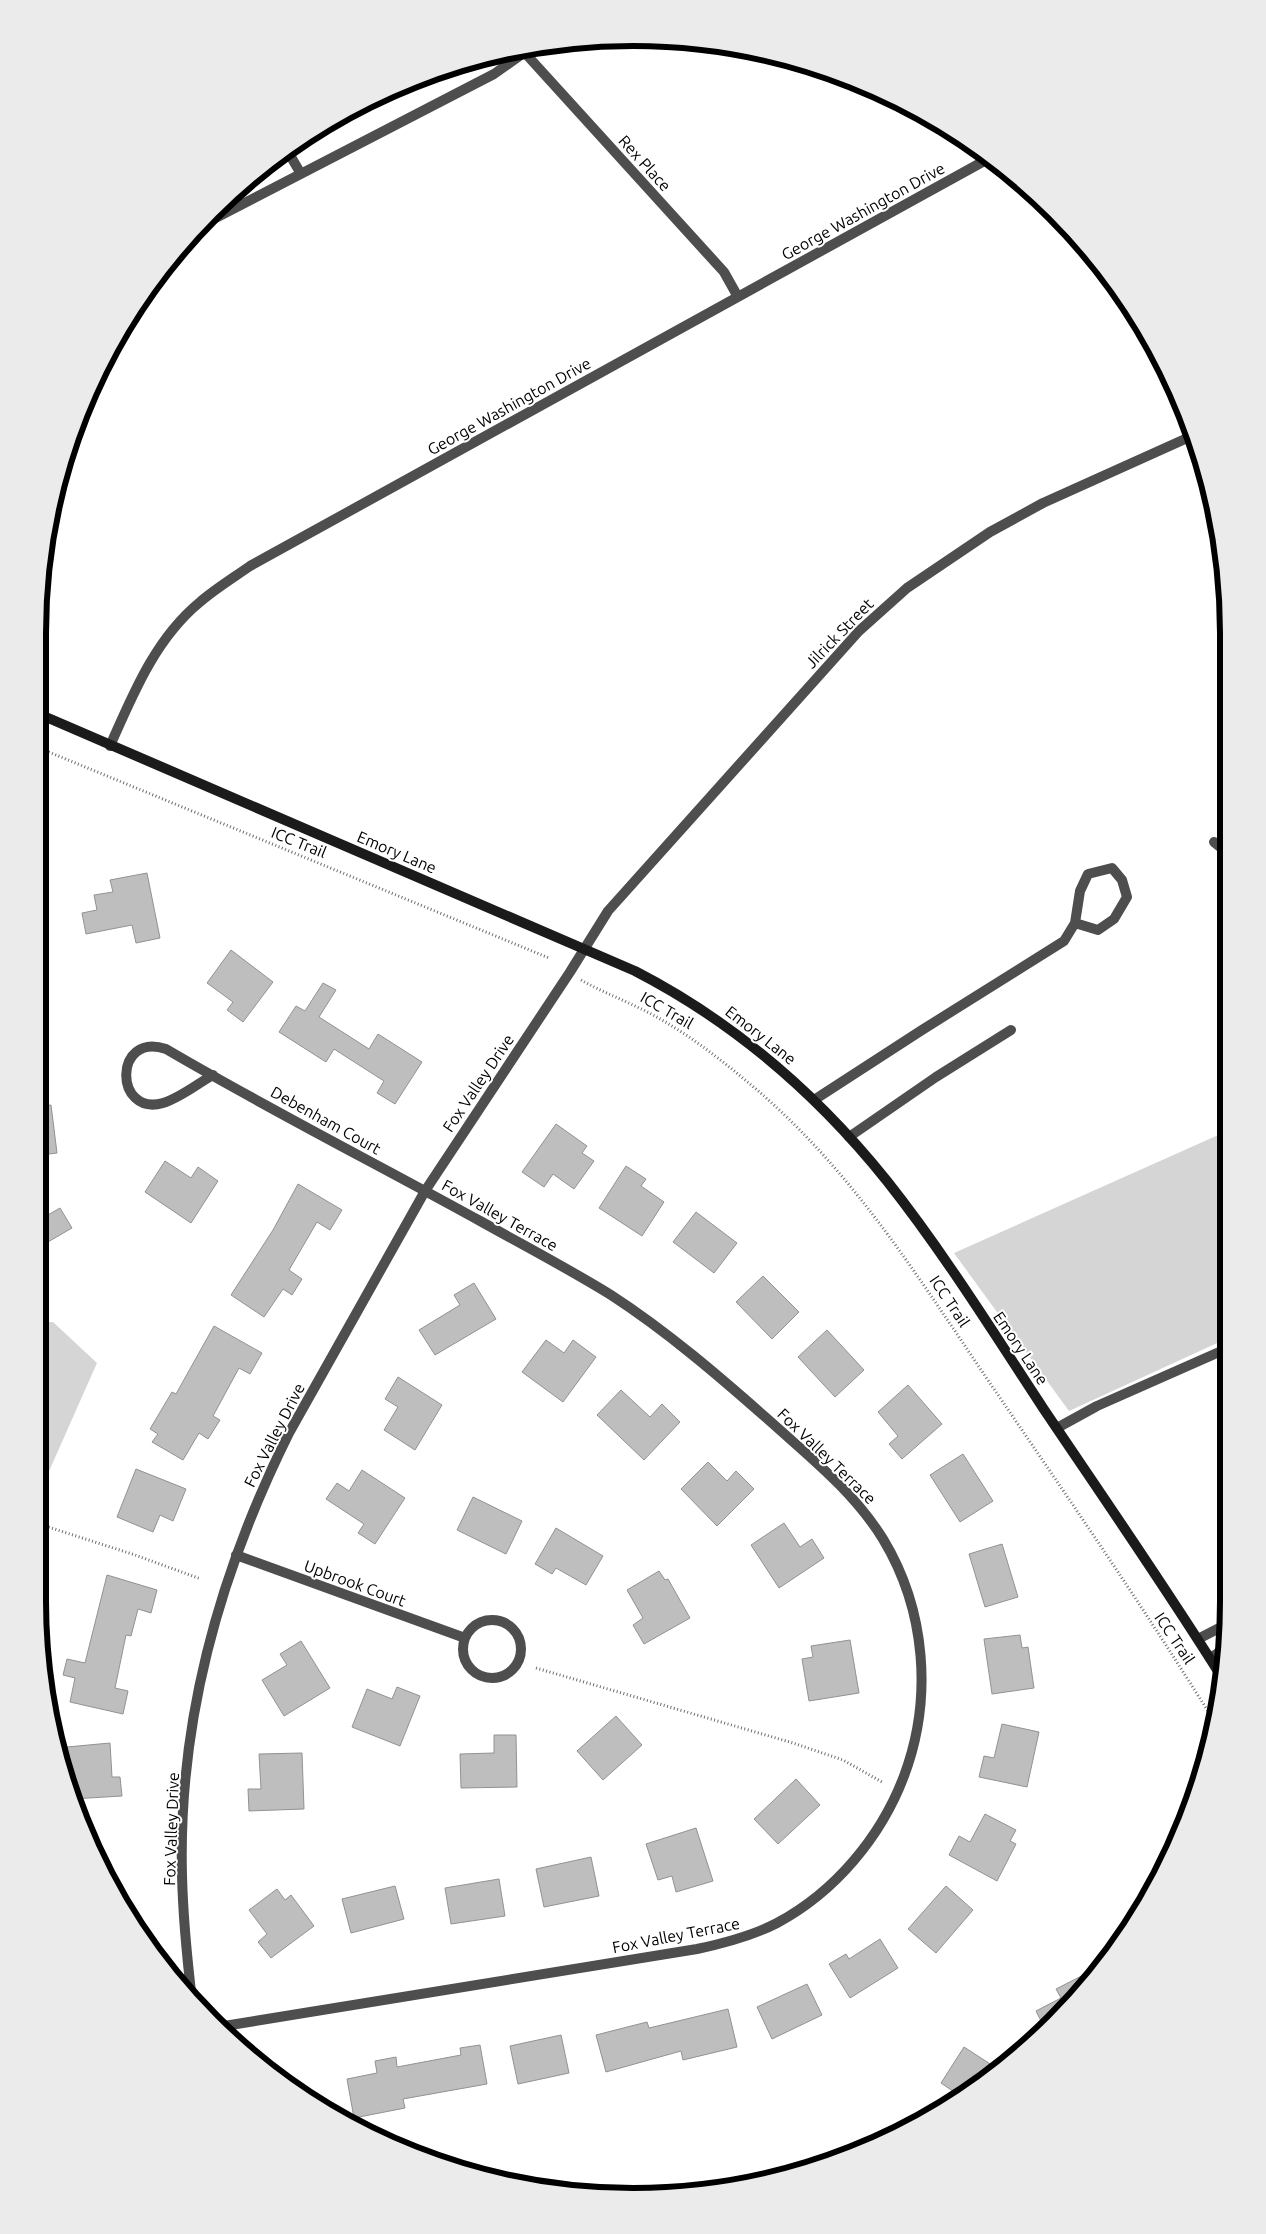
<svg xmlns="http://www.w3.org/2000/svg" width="1266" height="2234" font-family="Ubuntu,sans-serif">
  <rect width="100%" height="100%" fill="#fff"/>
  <path fill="#d5d5d5" d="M1225,1132L1226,1339L1069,1411L954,1253Z
    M41,1322H53L97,1363L42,1487Z"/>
  <path fill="#bebebe" stroke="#929292" d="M147,873L160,938L136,943L132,925L86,934L82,913L97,910L94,895L113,892L110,880Z
    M231,950L273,982L243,1022L227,1010L233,1002L207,983Z
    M323,983L336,990L319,1017L369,1049L378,1034L422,1062L395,1104L377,1093L384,1081L334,1049L326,1062L279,1032L296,1006L305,1011Z
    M51,1105L57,1153L41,1155V1106Z
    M556,1124L587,1146L582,1153L594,1161L574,1189L553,1174L544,1187L522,1172Z
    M165,1161L191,1178L198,1167L218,1181L191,1223L145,1192Z
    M626,1166L646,1179L641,1186L664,1202L642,1236L599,1208Z
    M298,1184L342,1210L330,1230L317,1222L289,1270L302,1279L292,1295L283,1289L264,1317L231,1295L273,1230Z
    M60,1208L72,1228L41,1246V1219Z
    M696,1212L737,1243L714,1273L673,1242Z
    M763,1276L799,1312L772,1339L736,1302Z
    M474,1283L496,1319L435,1355L419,1330L460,1305L454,1295Z
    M214,1326L262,1353L250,1374L239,1368L213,1416L220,1420L208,1439L199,1433L183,1460L152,1442L158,1434L150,1429L172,1392L176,1394Z
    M827,1330L864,1370L835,1397L798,1357Z
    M546,1340L564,1353L573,1340L596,1357L563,1402L522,1372Z
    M398,1377L442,1405L415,1450L384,1430L398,1407L385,1399Z
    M908,1385L942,1424L902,1459L889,1444L898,1436L878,1412Z
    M621,1390L650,1417L662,1404L680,1422L644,1460L597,1415Z
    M963,1454L993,1501L960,1522L930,1475Z
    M708,1462L727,1481L736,1471L754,1489L717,1526L681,1489Z
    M136,1469L186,1489L173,1521L160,1515L153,1532L117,1517Z
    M362,1470L405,1498L375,1544L358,1533L364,1524L326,1499L337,1483L349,1491Z
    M473,1497L522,1521L506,1554L457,1530Z
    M784,1523L800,1547L812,1539L824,1558L779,1588L751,1545Z
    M556,1528L603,1556L586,1585L556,1568L552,1574L535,1564Z
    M1002,1544L1018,1597L985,1607L969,1554Z
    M659,1571L665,1580L668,1579L690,1618L644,1644L633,1625L643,1618L627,1590Z
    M107,1575L157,1590L151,1613L138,1609L131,1636L126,1635L115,1688L128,1691L123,1714L70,1702L75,1678L63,1675L67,1659L85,1663Z
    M1020,1635L1022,1648L1028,1647L1034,1688L992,1694L984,1639Z
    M850,1640L859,1693L809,1701L802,1659L813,1657L811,1646Z
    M301,1641L330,1688L284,1716L262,1680L287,1665L280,1654Z
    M397,1687L420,1696L400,1746L352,1727L367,1689L392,1699Z
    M616,1716L642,1745L603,1780L577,1751Z
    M1002,1724L1039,1732L1027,1787L979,1777L984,1756L994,1758Z
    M494,1735H516L517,1787L461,1788L460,1754L494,1753Z
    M110,1743L112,1777H120L122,1796L72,1799L67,1747Z
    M302,1753L304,1809L249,1811L248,1789H261L259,1754Z
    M796,1779L820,1805L778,1844L754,1819Z
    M985,1814L1016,1830L1010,1841L1016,1844L997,1881L949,1855L959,1836L970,1842Z
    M696,1828L713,1881L676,1892L672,1876L658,1880L646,1844Z
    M591,1857L599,1896L544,1907L536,1869Z
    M499,1879L505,1916L451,1924L445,1888Z
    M395,1886L404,1919L351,1933L342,1899Z
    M946,1886L973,1910L936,1953L908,1929Z
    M277,1889L285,1900L291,1895L314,1926L271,1958L258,1942L267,1934L249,1910Z
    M880,1939L898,1968L850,1998L829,1964L846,1954L849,1959Z
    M1101,1966L1081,1993L1045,2029L1036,2011L1061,1998L1056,1989Z
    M807,1984L822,2015L772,2039L757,2007Z
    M728,2009L737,2047L683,2060L681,2051L606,2072L596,2035L647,2022L649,2028Z
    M561,2035L569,2073L518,2084L510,2046Z
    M480,2045L487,2084L403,2099L405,2108L354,2118L347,2079L377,2073L375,2061L396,2057L397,2067L461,2055L460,2048Z
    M964,2047L998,2069L960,2096L941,2083Z"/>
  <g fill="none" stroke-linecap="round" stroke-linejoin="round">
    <path stroke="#707070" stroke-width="3" stroke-dasharray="1 2.5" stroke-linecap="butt" d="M39,748L549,958
      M581,980C604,993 629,1002 653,1015C688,1034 719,1058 750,1084C853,1170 919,1279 994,1389C1069,1499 1144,1608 1214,1721
      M42,1525L135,1555L201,1579
      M536,1668L793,1743L843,1760L882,1782"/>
    <path stroke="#4e4e4e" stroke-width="10" d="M849,1137L936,1077L1011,1030
      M1057,1428L1097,1406L1226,1349
      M1198,1639L1227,1624
      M1210,1658L1226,1648"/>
    <path stroke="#4e4e4e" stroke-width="10" d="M525,53L724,272L738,297
      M287,150L301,174
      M200,226L494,74L528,50
      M110,746C133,694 155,639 200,602C215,589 233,578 250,566L986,160
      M1214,842L1224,850
      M213,1075C197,1084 180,1098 163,1103C114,1117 113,1031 166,1049C270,1110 377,1164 482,1222C525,1246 569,1269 611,1295C668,1332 720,1377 771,1422C811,1458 854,1492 883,1539C926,1610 933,1699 904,1776C881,1837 835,1892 777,1923C752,1936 725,1943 697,1949L218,2027
      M814,1100L922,1030L1064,941L1075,923L1080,891L1088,874L1112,868L1122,880L1127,897L1114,919L1098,930L1075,923
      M236,1555L465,1638
      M463 1649a29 29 0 1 1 58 0a29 29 0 1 1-58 0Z
      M192,2000C187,1958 183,1917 182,1875C178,1721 221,1570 289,1433L425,1191L570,972L608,911L859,631L907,588L990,532L1043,503L1194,435"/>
    <path stroke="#1b1b1b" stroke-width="10" d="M39,714L635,971C734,1022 818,1095 887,1181C944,1253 993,1332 1043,1408C1103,1497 1164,1585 1221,1676"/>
  </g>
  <g text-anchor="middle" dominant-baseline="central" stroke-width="4" stroke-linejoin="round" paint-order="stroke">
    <g font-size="16" fill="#000" stroke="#fff">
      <text transform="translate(645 163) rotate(48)">Rex Place</text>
      <text transform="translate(863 211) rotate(-29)">George Washington Drive</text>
      <text transform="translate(509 406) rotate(-29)">George Washington Drive</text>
      <text transform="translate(839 633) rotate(-46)">Jilrick Street</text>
      <text transform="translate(299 842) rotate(22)">ICC Trail</text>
      <text transform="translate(397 852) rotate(23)">Emory Lane</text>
      <text transform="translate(667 1010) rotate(30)">ICC Trail</text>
      <text transform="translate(761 1035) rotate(38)">Emory Lane</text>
      <text transform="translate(478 1083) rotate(-56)">Fox Valley Drive</text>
      <text transform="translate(326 1120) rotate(29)">Debenham Court</text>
      <text transform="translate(500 1215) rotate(29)">Fox Valley Terrace</text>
      <text transform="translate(950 1301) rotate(56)">ICC Trail</text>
      <text transform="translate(1021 1348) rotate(56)">Emory Lane</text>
      <text transform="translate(274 1435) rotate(-63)">Fox Valley Drive</text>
      <text transform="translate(827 1456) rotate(44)">Fox Valley Terrace</text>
      <text transform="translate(355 1583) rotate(20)">Upbrook Court</text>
      <text transform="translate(1175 1638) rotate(56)">ICC Trail</text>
      <text transform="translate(171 1829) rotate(-88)">Fox Valley Drive</text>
      <text transform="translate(676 1935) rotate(-11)">Fox Valley Terrace</text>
    </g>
  </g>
  <path d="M0 0H1266V2234H0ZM633 46H633A587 587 0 0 1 1220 633V1601A587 587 0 0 1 633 2188H633A587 587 0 0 1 46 1601V633A587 587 0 0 1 633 46Z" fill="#ebebeb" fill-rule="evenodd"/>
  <path fill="none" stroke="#000" stroke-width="6" d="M633 46H633A587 587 0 0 1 1220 633V1601A587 587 0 0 1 633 2188H633A587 587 0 0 1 46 1601V633A587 587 0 0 1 633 46Z"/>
</svg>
